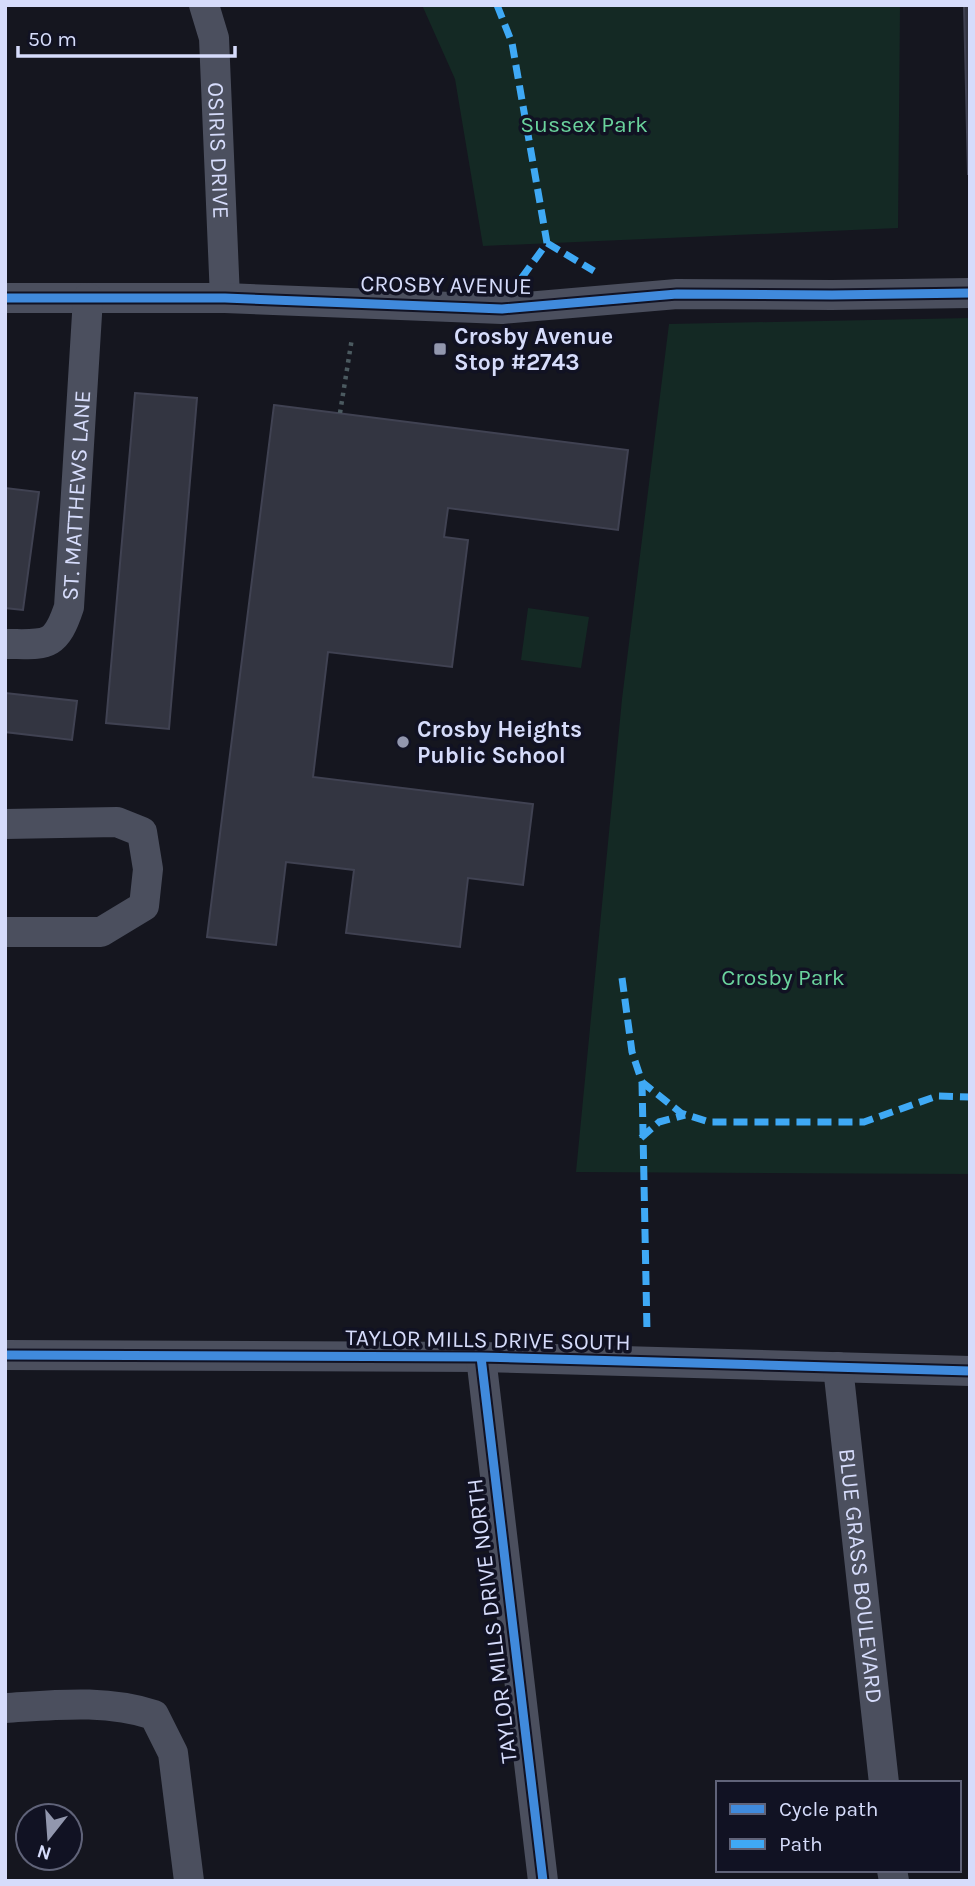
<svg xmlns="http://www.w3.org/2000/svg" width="975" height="1886" font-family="Karla,sans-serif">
  <rect width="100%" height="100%" fill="#15161f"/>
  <path fill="#142924" d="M422,5H900L898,228L483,246L455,79Z
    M970,318V1174L576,1172L622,699L669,324Z
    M528,608L589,617L581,668L521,660Z"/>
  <path fill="#333541" stroke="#404252" stroke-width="2" d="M964,5H970V174H968Z
    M135,393L197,398L169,729L106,723Z
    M274,405L628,450L618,530L448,508L444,537L468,540L452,667L328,652L313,777L533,804L523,885L468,878L460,947L346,933L354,870L286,862L276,945L207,937Z
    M5,488L39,492L23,610L5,608Z
    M5,693L77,701L72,740L5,732Z"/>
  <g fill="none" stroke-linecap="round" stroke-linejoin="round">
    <path stroke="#4b5a60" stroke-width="4.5" stroke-dasharray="3.5 5" stroke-linecap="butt" d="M340,413L352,338"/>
    <g stroke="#4b4f5e" stroke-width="30">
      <path id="s1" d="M204,5L214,38L225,298"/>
      <path d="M5,298H225L502,309L677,294L832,295L970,293"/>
      <path id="s2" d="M5,644C46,644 55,649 69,607L88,298"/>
      <path d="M5,824L117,822L142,832L148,869L144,906L101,932H5"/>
      <path d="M5,1355L481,1357L970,1371"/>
      <path d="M481,1357L543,1881"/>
      <path id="s3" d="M838,1367L884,1783"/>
      <path d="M5,1708C55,1705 106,1699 154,1715L173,1753L189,1881"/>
      <path d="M892,1870L894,1881"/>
    </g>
    <path stroke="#3fa9f5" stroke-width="7" stroke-dasharray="14 7" stroke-linecap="butt" d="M497,5L512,43L547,243L518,283
      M547,243L594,271
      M622,978L632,1052L642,1082L681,1113L709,1122H864L937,1096L970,1097
      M642,1082L647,1332
      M641,1138L659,1122L685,1115"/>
    <g stroke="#111223" stroke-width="13">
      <path id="cycleway" d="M5,298H225L502,309L677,294L832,295L970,293
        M5,1355L481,1357L970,1371
        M481,1357L543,1881"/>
    </g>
    <use href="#cycleway" stroke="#408adc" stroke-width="9"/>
  </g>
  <g fill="#9297ae" stroke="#111223" stroke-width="2.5">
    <rect x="433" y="342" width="14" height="14" rx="3.5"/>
    <circle cx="403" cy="742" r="7"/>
  </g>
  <g text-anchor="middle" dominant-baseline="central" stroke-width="7" stroke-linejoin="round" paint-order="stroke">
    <g font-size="23" fill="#6ad39d" stroke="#111223">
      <text x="584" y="124">Sussex Park</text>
      <text x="783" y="977">Crosby Park</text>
    </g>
    <g font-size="23" fill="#d6dcfb" stroke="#111223">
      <text stroke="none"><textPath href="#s1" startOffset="147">OSIRIS DRIVE</textPath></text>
      <text transform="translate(446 285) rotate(1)">CROSBY AVENUE</text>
      <text stroke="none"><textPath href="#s2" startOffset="196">ST. MATTHEWS LANE</textPath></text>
      <text transform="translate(488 1340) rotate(1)">TAYLOR MILLS DRIVE SOUTH</text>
      <text stroke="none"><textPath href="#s3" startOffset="210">BLUE GRASS BOULEVARD</textPath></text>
      <text transform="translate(492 1621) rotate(-97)">TAYLOR MILLS DRIVE NORTH</text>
    </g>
    <g font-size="23" font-weight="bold" fill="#d6dcfb" stroke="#111223" text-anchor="start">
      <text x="454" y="336">Crosby Avenue<tspan x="454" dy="26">Stop #2743</tspan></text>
      <text x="417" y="729">Crosby Heights<tspan x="417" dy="26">Public School</tspan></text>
    </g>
  </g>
  <rect width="975" height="1886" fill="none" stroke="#d6dcfb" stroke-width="14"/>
  <rect x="716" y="1781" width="245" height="91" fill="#111223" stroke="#606379" stroke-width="2"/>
  <rect x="730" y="1804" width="35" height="10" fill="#408adc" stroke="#606379" stroke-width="2"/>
  <text x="779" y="1816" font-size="21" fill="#d6dcfb">Cycle path</text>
  <rect x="730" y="1839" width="35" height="10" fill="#3fa9f5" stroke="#606379" stroke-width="2"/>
  <text x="779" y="1851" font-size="21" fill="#d6dcfb">Path</text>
  <g transform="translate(49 1837) rotate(197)"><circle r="33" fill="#111223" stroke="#606379" stroke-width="2"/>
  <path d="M0-5L12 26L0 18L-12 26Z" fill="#9297ae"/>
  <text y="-10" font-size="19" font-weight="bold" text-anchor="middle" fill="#d6dcfb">N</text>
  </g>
  <path d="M18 46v10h217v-10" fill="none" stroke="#d6dcfb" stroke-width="3.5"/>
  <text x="28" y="46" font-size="21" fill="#d6dcfb" stroke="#111223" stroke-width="5" paint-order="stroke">50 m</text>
</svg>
